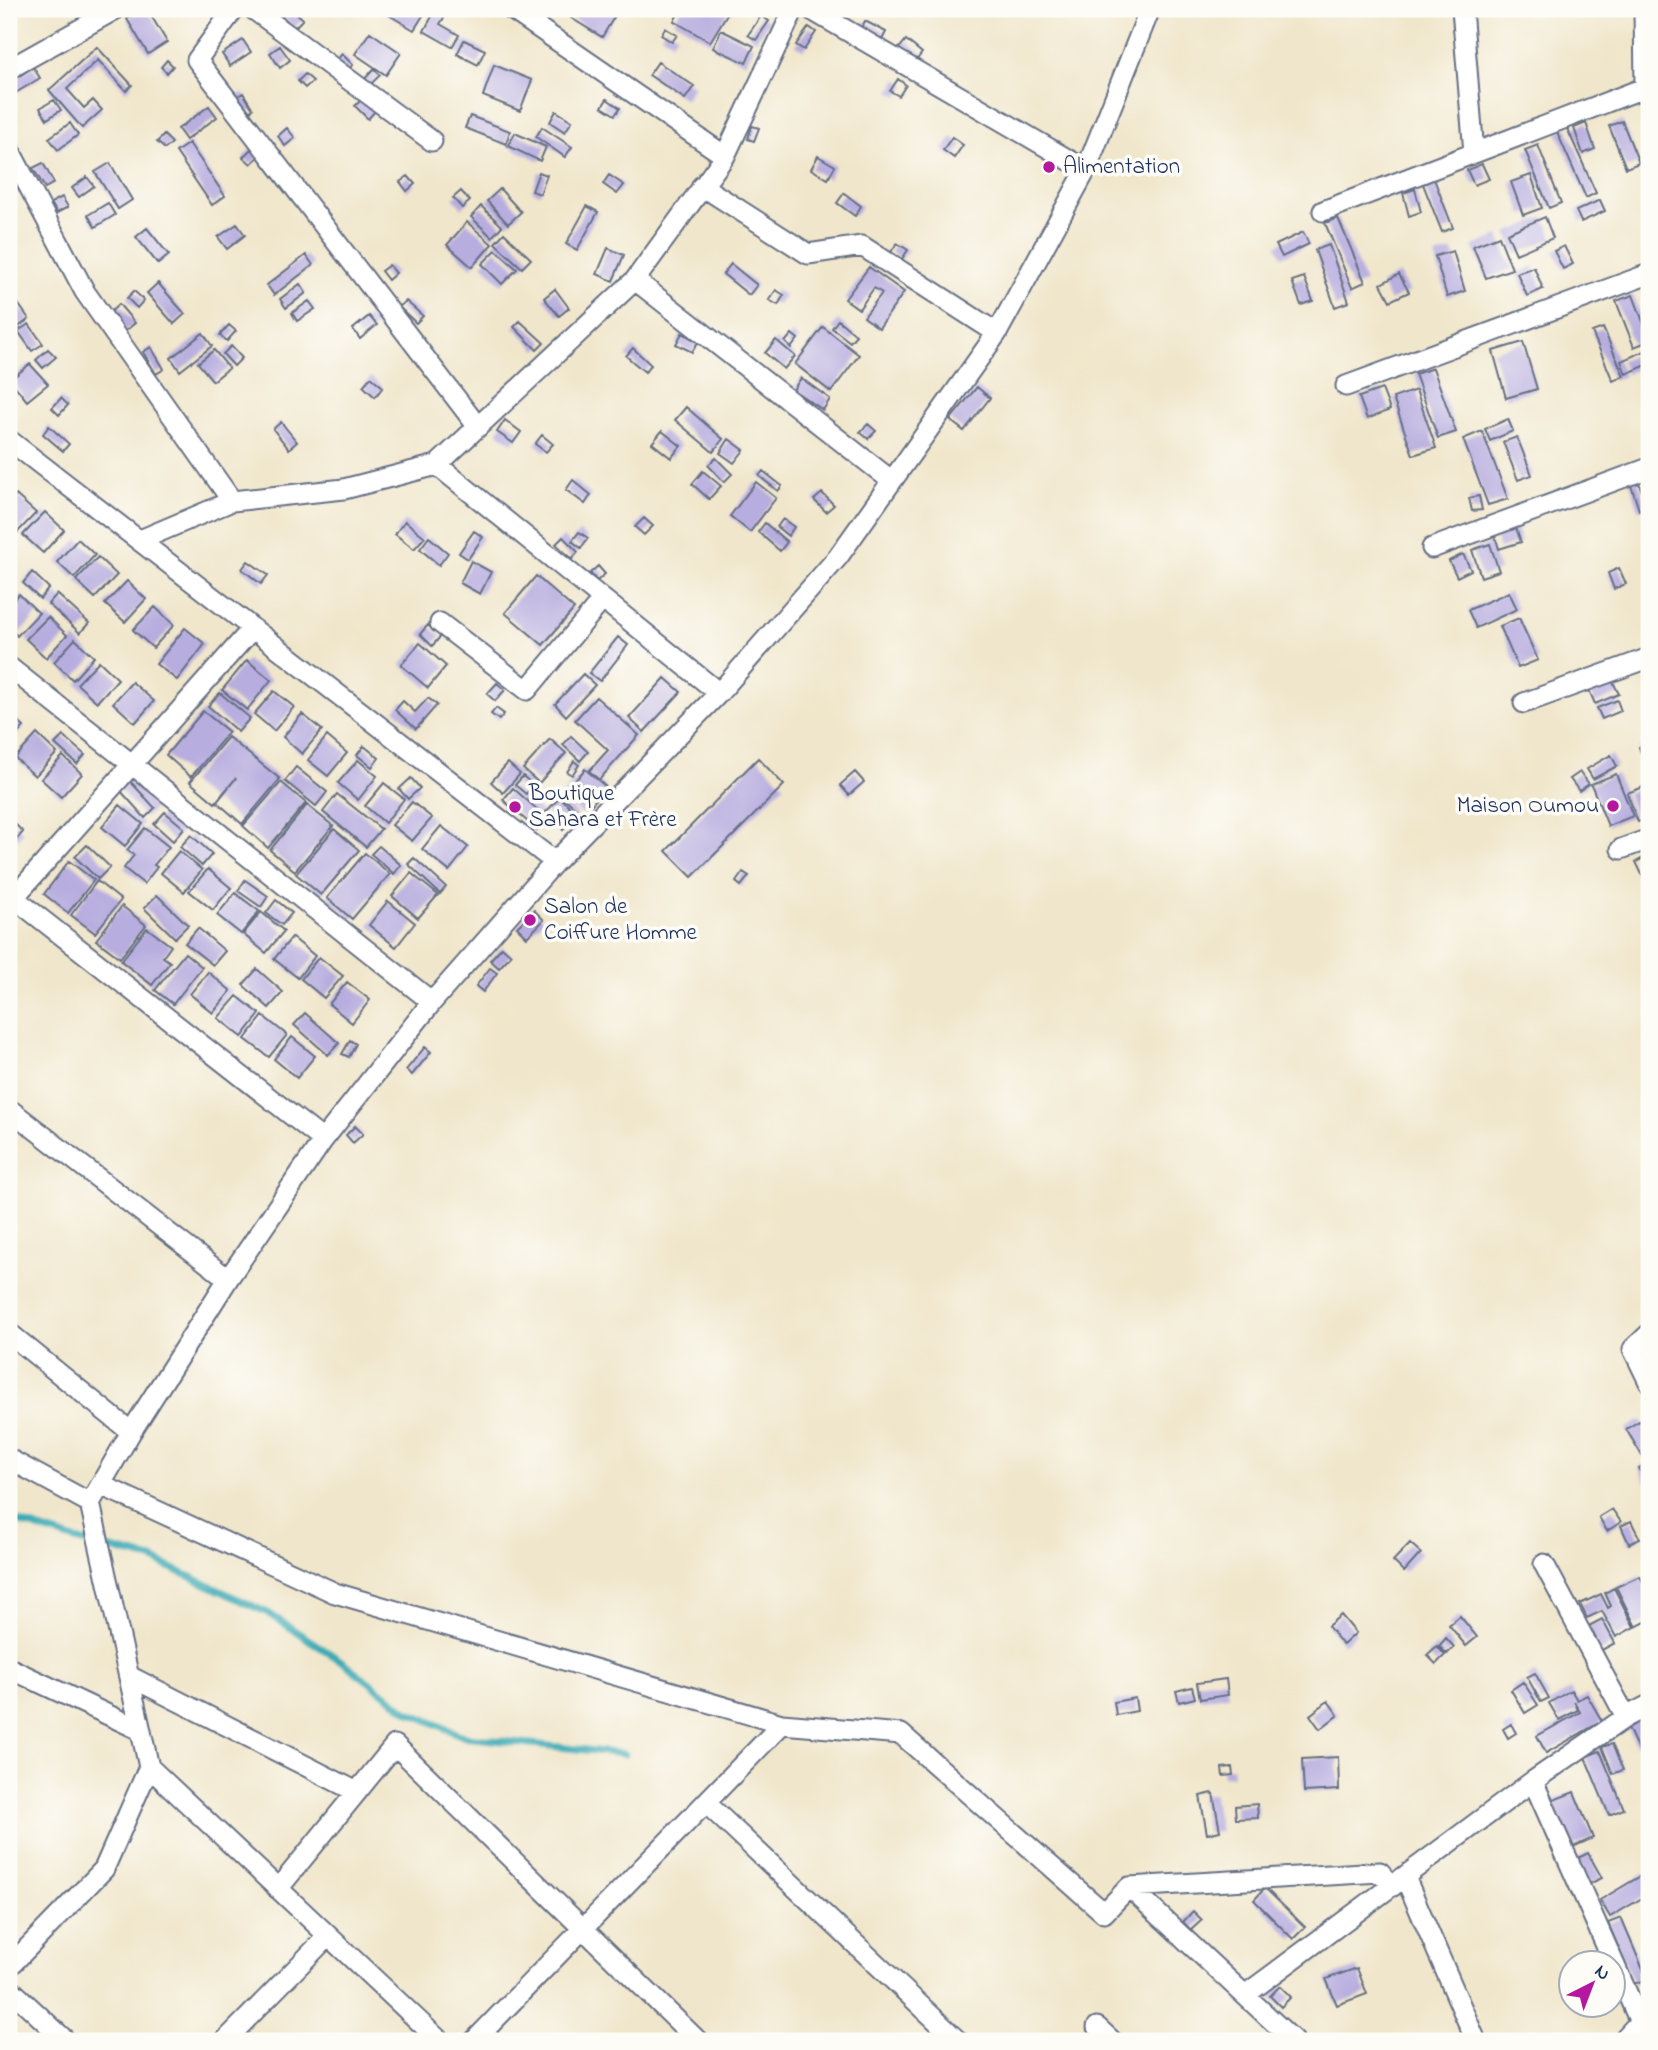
<svg xmlns="http://www.w3.org/2000/svg" width="1658" height="2050" font-family="'Indie Flower',sans-serif">
  <rect width="100%" height="100%" fill="#fdfcf7"/>
  <filter id="ink" filterUnits="userSpaceOnUse"><feTurbulence type="fractalNoise" baseFrequency=".0143" numOctaves="2"/><feDisplacementMap in="SourceGraphic" scale="14" xChannelSelector="R" yChannelSelector="G"/><feConvolveMatrix kernelMatrix="1 2 1 2 8 2 1 2 1" color-interpolation-filters="sRGB"/></filter>
  <filter id="wash" filterUnits="userSpaceOnUse"><feTurbulence type="fractalNoise" baseFrequency=".00686" numOctaves="4" result="noise"/><feDisplacementMap in="SourceGraphic" scale="28" xChannelSelector="R" yChannelSelector="G"/><feGaussianBlur stdDeviation="1.57" result="paint"/><feColorMatrix in="noise" values="0 0 0 0 0 0 0 0 0 0 0 0 0 0 0 0 0 1.4 0 .05"/><feComposite in="paint" operator="in"/></filter>
  <g filter="url(#wash)">
    <rect width="100%" height="100%" fill="#f0e6cb"/>
    <g fill="none" stroke-linecap="round" stroke-linejoin="round">
      <path stroke="#3aabb6" stroke-width="7" d="M9,1519L75,1540L152,1559L268,1613L343,1662L407,1711L465,1737L624,1754"/>
    </g>
    <g id="blocks">
      <path fill="#b7addf" d="M144,9H147L167,42L148,54L127,19Z
        M281,9H292L303,19L294,28L278,12Z
        M379,9H427L414,30Z
        M436,9H450L440,24L459,35L452,47L424,31Z
        M577,9H619L602,37L571,18Z
        M681,9H730L710,42L674,21Z
        M761,16L769,21L756,40L748,35Z
        M865,21L886,32L882,40L861,28Z
        M809,27L816,32L804,50L796,45Z
        M665,28L677,35L672,42L661,35Z
        M721,30L754,46L746,63L713,48Z
        M370,32L401,53L386,75L355,54Z
        M243,40L251,52L230,66L222,54Z
        M464,40L485,50L478,65L457,54Z
        M906,40L922,53L915,62L898,50Z
        M280,46L290,60L280,68L270,53Z
        M97,47L132,85L126,91L98,60L67,89L84,108L93,100L102,110L82,128L49,90Z
        M342,54L353,65L344,74L333,64Z
        M167,60L173,66L167,73L161,67Z
        M658,62L694,86L685,99L649,75Z
        M494,65L532,80L520,111L483,96Z
        M33,67L40,78L9,97V83Z
        M374,69L380,75L366,89L360,84Z
        M305,74L313,81L305,88L298,81Z
        M898,79L906,85L899,96L890,91Z
        M243,93L253,109L246,114L235,98Z
        M362,99L375,111L368,119L355,106Z
        M607,99L620,108L615,115L602,107Z
        M54,100L61,110L47,119L40,108Z
        M209,106L217,117L186,140L178,129Z
        M556,111L572,121L565,132L550,122Z
        M470,116L510,131L506,144L465,128Z
        M1622,121L1639,163L1626,168L1609,126Z
        M70,123L78,135L58,150L49,138Z
        M1586,123L1595,149L1583,154L1574,128Z
        M752,126L759,128L754,141L748,139Z
        M542,127L572,147L565,157L536,137Z
        M287,128L295,138L285,146L278,136Z
        M1567,128L1596,193L1586,198L1557,132Z
        M515,133L546,147L540,161L508,146Z
        M164,135L172,143L165,149L157,142Z
        M952,137L963,145L954,158L943,150Z
        M189,143L225,196L212,205L176,152Z
        M257,143L265,151L251,164L243,157Z
        M1538,145L1561,203L1549,208L1525,150Z
        M818,156L835,166L828,179L811,169Z
        M43,163L54,183L45,188L33,168Z
        M110,163L132,200L118,209L95,172Z
        M1482,164L1489,179L1474,185L1467,170Z
        M539,172L547,175L540,194L532,191Z
        M609,175L624,185L617,194L603,184Z
        M1531,175L1542,208L1523,215L1511,182Z
        M408,176L415,184L407,191L400,182Z
        M87,177L94,186L79,197L72,188Z
        M1434,179L1453,228L1442,232L1423,184Z
        M500,189L521,212L508,224L487,201Z
        M1415,189L1421,212L1409,216L1403,193Z
        M461,191L470,201L462,208L453,198Z
        M844,193L861,206L855,216L837,203Z
        M62,197L68,207L57,213L51,203Z
        M1600,200L1605,211L1581,222L1576,211Z
        M108,203L115,215L95,227L88,215Z
        M481,206L502,226L492,237L471,217Z
        M587,206L598,212L577,250L566,244Z
        M1545,217L1553,238L1516,254L1507,233Z
        M1338,218L1365,282L1352,288L1325,223Z
        M467,222L492,244L472,267L447,245Z
        M237,224L245,235L227,249L218,237Z
        M147,228L169,255L158,264L136,237Z
        M1303,232L1309,244L1282,257L1276,245Z
        M504,233L531,259L522,268L495,243Z
        M1499,236L1512,269L1486,278L1473,246Z
        M897,243L908,250L902,259L891,252Z
        M1329,245L1349,302L1335,307L1315,250Z
        M1564,246L1573,264L1563,269L1554,251Z
        M608,248L624,255L613,281L597,274Z
        M496,250L517,269L502,284L482,264Z
        M1453,251L1465,291L1447,297L1435,256Z
        M306,255L313,265L274,295L267,285Z
        M731,264L757,285L749,295L723,274Z
        M389,265L396,273L388,280L381,271Z
        M869,267L904,292L879,328L864,317L882,293L874,288L859,309L845,299Z
        M1534,267L1543,289L1527,296L1517,273Z
        M1399,274L1409,292L1390,301L1381,284Z
        M1304,277L1313,301L1301,305L1292,281Z
        M158,283L185,314L174,324L147,293Z
        M300,284L306,293L286,308L280,299Z
        M555,289L569,308L559,316L544,298Z
        M776,290L784,295L778,305L769,300Z
        M134,291L144,300L137,308L127,298Z
        M1633,295L1649,338V341L1634,347L1616,301Z
        M309,301L315,309L297,321L292,313Z
        M406,301L423,316L416,323L399,307Z
        M17,302L29,319L17,328L9,315V307Z
        M119,304L135,323L120,335L105,317Z
        M369,316L377,325L360,339L353,329Z
        M838,320L856,335L850,342L832,328Z
        M520,321L544,343L537,350L514,327Z
        M29,324L43,344L32,351L18,331Z
        M229,325L236,331L227,341L220,335Z
        M823,327L859,355L831,392L795,364Z
        M1603,328L1624,376L1613,381L1592,332Z
        M203,333L212,346L180,371L171,358Z
        M682,333L698,342L692,352L676,344Z
        M792,334L798,339L791,348L785,342Z
        M776,340L795,356L784,369L765,353Z
        M1523,342L1537,389L1506,398L1493,351Z
        M231,346L242,358L234,366L223,354Z
        M151,347L164,369L156,374L143,352Z
        M633,348L651,365L645,372L626,356Z
        M48,349L56,357L43,368L36,360Z
        M1649,349V364L1626,374L1621,361Z
        M214,350L229,368L213,381L198,363Z
        M30,364L48,384L27,401L10,380Z
        M1433,368L1456,432L1438,438L1415,374Z
        M371,377L383,387L375,397L363,386Z
        M801,378L830,399L823,410L793,390Z
        M977,387L990,398L964,431L950,420Z
        M1382,389L1390,410L1367,419L1359,397Z
        M1416,390L1436,448L1413,455L1393,398Z
        M61,398L68,405L59,415L52,408Z
        M686,407L723,439L713,452L675,420Z
        M1508,419L1513,431L1490,441L1485,429Z
        M505,420L521,432L513,443L497,432Z
        M281,422L297,442L289,449L273,429Z
        M868,424L876,431L868,439L860,432Z
        M49,426L69,444L63,451L43,434Z
        M662,431L681,446L671,458L652,443Z
        M1482,431L1508,499L1488,505L1463,439Z
        M542,435L553,444L546,452L535,444Z
        M1517,437L1532,475L1518,480L1503,442Z
        M729,439L744,450L734,463L720,453Z
        M716,458L732,474L724,482L708,465Z
        M703,471L721,486L709,499L692,484Z
        M763,471L782,486L778,491L759,476Z
        M573,480L591,495L585,504L566,490Z
        M1638,480L1647,507L1639,510L1630,482Z
        M756,482L776,498L750,532L730,516Z
        M822,493L834,505L826,512L814,500Z
        M16,495L36,513L14,536L9,531V503Z
        M1479,496L1482,510L1472,511L1469,498Z
        M45,512L64,530L43,553L23,535Z
        M644,518L653,526L644,535L635,527Z
        M783,519L794,527L788,536L777,527Z
        M405,521L425,537L414,549L395,534Z
        M1514,522L1521,542L1499,549L1493,529Z
        M765,523L787,542L780,551L758,532Z
        M474,531L483,537L468,559L459,553Z
        M579,532L588,538L581,548L572,541Z
        M429,537L448,553L439,565L420,549Z
        M563,537L578,552L572,559L556,544Z
        M78,539L95,555L74,578L57,562Z
        M1490,544L1499,571L1481,577L1472,550Z
        M1463,554L1471,570L1457,577L1449,561Z
        M98,557L117,575L95,598L76,580Z
        M248,561L268,575L261,584L242,569Z
        M471,561L491,572L480,594L460,583Z
        M598,566L605,574L597,581L590,573Z
        M1619,568L1626,584L1614,589L1608,573Z
        M32,572L49,588L40,599L23,583Z
        M536,576L574,609L543,645L505,613Z
        M127,581L146,599L125,622L105,604Z
        M1509,592L1517,609L1476,628L1468,610Z
        M19,594L39,613L17,636L9,627V606Z
        M57,594L89,623L80,633L48,604Z
        M155,607L174,625L153,648L133,630Z
        M48,617L67,635L46,658L26,639Z
        M1519,618L1538,660L1518,668L1500,626Z
        M428,625L441,636L432,646L420,634Z
        M185,628L205,644L177,680L156,664Z
        M618,637L628,645L600,681L589,673Z
        M75,639L94,657L73,680L54,662Z
        M420,643L446,666L428,688L401,665Z
        M247,660L271,680L247,710L222,690Z
        M99,661L118,679L97,702L77,684Z
        M583,674L595,685L566,716L555,704Z
        M665,678L681,692L644,732L629,718Z
        M1612,680L1619,694L1595,704L1589,690Z
        M132,682L154,701L135,723L113,703Z
        M497,683L505,690L495,701L487,694Z
        M274,691L294,707L274,731L254,714Z
        M220,693L250,718L238,732L208,706Z
        M596,697L639,735L599,780L589,771L608,750L575,720Z
        M428,698L437,705L416,729L395,710L403,701L415,712Z
        M1617,700L1621,711L1602,719L1597,708Z
        M496,708L504,714L499,720L491,714Z
        M203,711L229,732L191,777L166,755Z
        M9,713L24,727L9,743Z
        M302,714L322,730L302,754L283,737Z
        M37,734L57,753L35,776L15,758Z
        M63,736L85,755L77,764L55,744Z
        M327,736L347,753L328,776L308,760Z
        M571,736L588,752L580,761L563,745Z
        M228,737L280,779L242,824L217,802L236,778L215,803L190,782Z
        M550,739L566,753L539,783L523,769Z
        M1649,743V775L1639,747Z
        M364,746L379,758L372,767L357,755Z
        M1611,755L1617,766L1593,779L1587,769Z
        M63,756L82,774L61,797L41,779Z
        M758,758L784,785L692,877L666,851Z
        M358,760L377,776L358,800L338,783Z
        M574,761L579,765L572,775L567,772Z
        M508,763L520,774L503,793L491,782Z
        M296,767L327,792L316,806L285,781Z
        M585,769L606,787L583,815L562,796Z
        M855,772L864,782L849,795L840,785Z
        M1580,772L1589,784L1579,791L1570,779Z
        M1616,774L1633,816L1608,826L1591,784Z
        M523,776L533,785L526,794L515,785Z
        M411,778L420,788L408,799L399,789Z
        M129,780L155,808L145,818L119,789Z
        M281,782L306,803L268,848L243,826Z
        M384,783L404,799L385,823L365,806Z
        M1649,785V818L1638,822L1627,793Z
        M513,788L547,818L537,830L503,800Z
        M337,794L381,829L366,847L323,812Z
        M560,797L578,815L563,830L546,812Z
        M412,802L432,818L412,841L392,825Z
        M120,805L143,824L125,846L102,827Z
        M307,805L333,826L295,871L270,850Z
        M165,812L184,828L173,841L154,824Z
        M9,818L23,832L9,848Z
        M441,826L468,847L449,871L422,849Z
        M145,828L169,847L154,865L157,867L144,884L124,868L134,855L127,850Z
        M334,829L359,850L321,895L296,874Z
        M191,835L212,854L202,866L180,847Z
        M87,845L110,867L98,879L75,857Z
        M379,846L401,865L394,874L371,854Z
        M179,851L202,870L184,892L161,873Z
        M365,853L390,874L352,919L327,898Z
        M1649,855V889L1636,862Z
        M414,858L446,887L440,894L408,864Z
        M69,861L94,880L68,913L44,894Z
        M208,869L231,888L213,910L189,891Z
        M743,872L749,876L741,886L736,882Z
        M411,873L438,895L418,918L392,896Z
        M245,880L268,896L261,907L238,891Z
        M97,881L121,900L95,933L71,915Z
        M235,893L259,911L241,934L217,915Z
        M157,895L188,925L175,938L144,908Z
        M276,900L292,913L282,925L266,913Z
        M388,901L415,923L396,947L369,925Z
        M122,906L146,925L120,958L96,940Z
        M534,910L544,920L527,937L517,927Z
        M261,912L284,931L266,953L243,934Z
        M147,928L171,946L163,957L170,962L152,985L121,961Z
        M198,928L225,951L213,965L185,943Z
        M292,937L315,956L298,978L274,959Z
        M502,947L511,955L499,968L490,960Z
        M185,953L202,967L173,1004L155,990Z
        M319,957L343,976L324,998L301,979Z
        M490,968L497,973L483,992L476,986Z
        M257,969L283,992L269,1008L243,985Z
        M208,972L231,991L213,1013L190,994Z
        M347,982L370,1000L352,1023L329,1004Z
        M237,996L260,1014L242,1037L218,1018Z
        M305,1013L339,1043L328,1055L294,1025Z
        M263,1016L287,1035L269,1057L245,1039Z
        M292,1037L315,1056L297,1078L274,1059Z
        M350,1040L356,1044L349,1057L342,1054Z
        M425,1047L431,1052L412,1075L406,1070Z
        M355,1126L363,1134L353,1143L346,1135Z
        M1641,1420L1649,1434V1453L1643,1457L1626,1429Z
        M1649,1462V1487L1639,1468Z
        M1612,1509L1621,1522L1607,1531L1599,1517Z
        M1631,1521L1640,1539L1629,1544L1621,1526Z
        M1410,1543L1421,1553L1404,1572L1393,1561Z
        M1640,1576L1649,1595V1620L1636,1627L1616,1587Z
        M1614,1588L1634,1627L1616,1637L1602,1611L1587,1618L1580,1604L1601,1594L1608,1608L1611,1606L1605,1593Z
        M1341,1615L1356,1633L1343,1645L1328,1626Z
        M1460,1616L1477,1637L1466,1646L1449,1625Z
        M1602,1619L1615,1643L1600,1651L1587,1627Z
        M1446,1638L1454,1647L1447,1654L1439,1646Z
        M1437,1646L1445,1655L1436,1664L1427,1655Z
        M1535,1673L1549,1698L1541,1702L1527,1677Z
        M1226,1679L1228,1695L1200,1699L1197,1683Z
        M1523,1682L1538,1705L1525,1713L1511,1690Z
        M1192,1687L1195,1698L1179,1702L1176,1691Z
        M1571,1690L1577,1700L1587,1695L1602,1721L1546,1753L1537,1736L1580,1712L1574,1701L1578,1710L1559,1720L1549,1703Z
        M1135,1698L1137,1711L1116,1715L1114,1702Z
        M1328,1701L1338,1715L1320,1729L1310,1715Z
        M1649,1715V1754L1642,1758L1627,1726Z
        M1511,1724L1516,1733L1508,1738L1503,1729Z
        M1612,1744L1623,1770L1613,1774L1602,1747Z
        M1600,1751L1624,1809L1609,1815L1585,1757Z
        M1338,1757L1339,1790L1304,1792L1302,1759Z
        M1232,1767L1233,1775L1223,1776L1222,1768Z
        M1574,1792L1593,1838L1571,1848L1551,1801Z
        M1213,1793L1220,1831L1207,1834L1200,1796Z
        M1257,1804L1258,1818L1236,1819L1235,1806Z
        M1588,1853L1602,1878L1589,1884L1576,1859Z
        M1649,1871V1894L1610,1917L1600,1900Z
        M1265,1888L1305,1927L1293,1939L1254,1900Z
        M1193,1911L1202,1920L1191,1930L1183,1922Z
        M1621,1918L1647,1979L1634,1984L1608,1923Z
        M1595,1953L1600,1962H1584L1582,1959Z
        M1357,1968L1367,1994L1337,2005L1326,1979Z
        M1280,1986L1291,1997L1281,2007L1270,1996Z"/>
    </g>
  </g>
  <g filter="url(#ink)">
    <use href="#blocks" fill-opacity="0" stroke="#666f84" stroke-width="2"/>
    <g fill="none" stroke-linecap="round" stroke-linejoin="round">
      <g stroke="#666f84" stroke-width="23">
        <path id="street" d="M234,9L197,60L478,427
          M253,9L432,141
          M511,9L725,156
          M810,9L1086,170
          M1462,9L1474,153
          M1644,9L1645,88
          M9,69L116,9
          M9,149L85,292L232,501
          M702,186L808,254L862,246L997,333
          M1323,211L1649,86
          M635,280L892,481
          M1346,386L1649,274
          M9,440L555,862
          M437,465L719,693
          M140,540L232,501L344,489L437,465L635,280L725,156L794,9
          M1432,548L1649,468
          M440,623L527,690L603,599
          M9,667L432,1002
          M1524,703L1649,658
          M1621,849L1649,839
          M9,894L323,1140
          M9,903L252,629
          M9,1109L228,1279
          M9,1333L131,1432
          M1649,1334L1633,1349L1649,1382
          M9,1459L90,1503
          M101,1485L335,1593L782,1724L901,1734L1104,1913L1129,1887L1380,1872L1393,1886
          M1544,1564L1626,1717
          M9,1668L140,1730
          M129,1676L357,1792
          M149,1767L440,2041
          M1533,1781L1640,2022
          M706,1803L958,2041
          M1405,1877L1476,2041
          M1129,1887L1294,2041
          M278,1889L395,1745L698,2041
          M9,1967L104,1869L149,1767L90,1503L131,1432L228,1279L323,1140L432,1002L555,862L719,693L838,557L997,333L1086,170L1150,9
          M9,1988L66,2041
          M1245,1995L1533,1781L1626,1717L1649,1705
          M1097,2027L1112,2041
          M225,2041L328,1936
          M474,2041L782,1724
          M1622,2041L1647,2014"/>
      </g>
      <use href="#street" stroke="#fff" stroke-width="19"/>
    </g>
  </g>
  <g fill="#b5179e" stroke="#fdfcf7" stroke-width="2.5">
    <circle cx="1049" cy="167" r="7"/>
    <circle cx="1613" cy="806" r="7"/>
    <circle cx="515" cy="807" r="7"/>
    <circle cx="530" cy="920" r="7"/>
  </g>
  <g text-anchor="middle" dominant-baseline="central" stroke-width="7" stroke-linejoin="round" paint-order="stroke">
    <g font-size="23" fill="#1b2f5e" stroke="#fdfcf7" text-anchor="start">
      <text x="1063" y="167">Alimentation</text>
      <text x="529" y="794">Boutique<tspan x="529" dy="26">Sahara et Frère</tspan></text>
      <text x="1599" y="806" text-anchor="end">Maison Oumou</text>
      <text x="544" y="907">Salon de<tspan x="544" dy="26">Coiffure Homme</tspan></text>
    </g>
  </g>
  <rect width="1658" height="2050" fill="none" stroke="#fdfcf7" stroke-width="35"/>
  <g transform="translate(1592 1984) rotate(42)"><circle r="33" fill="#fdfcf7" stroke="#a3aaba" stroke-width="2"/>
  <path d="M0-5L12 26L0 18L-12 26Z" fill="#b5179e"/>
  <text y="-10" font-size="19" font-weight="bold" text-anchor="middle" fill="#1b2f5e">N</text>
  </g>
</svg>
